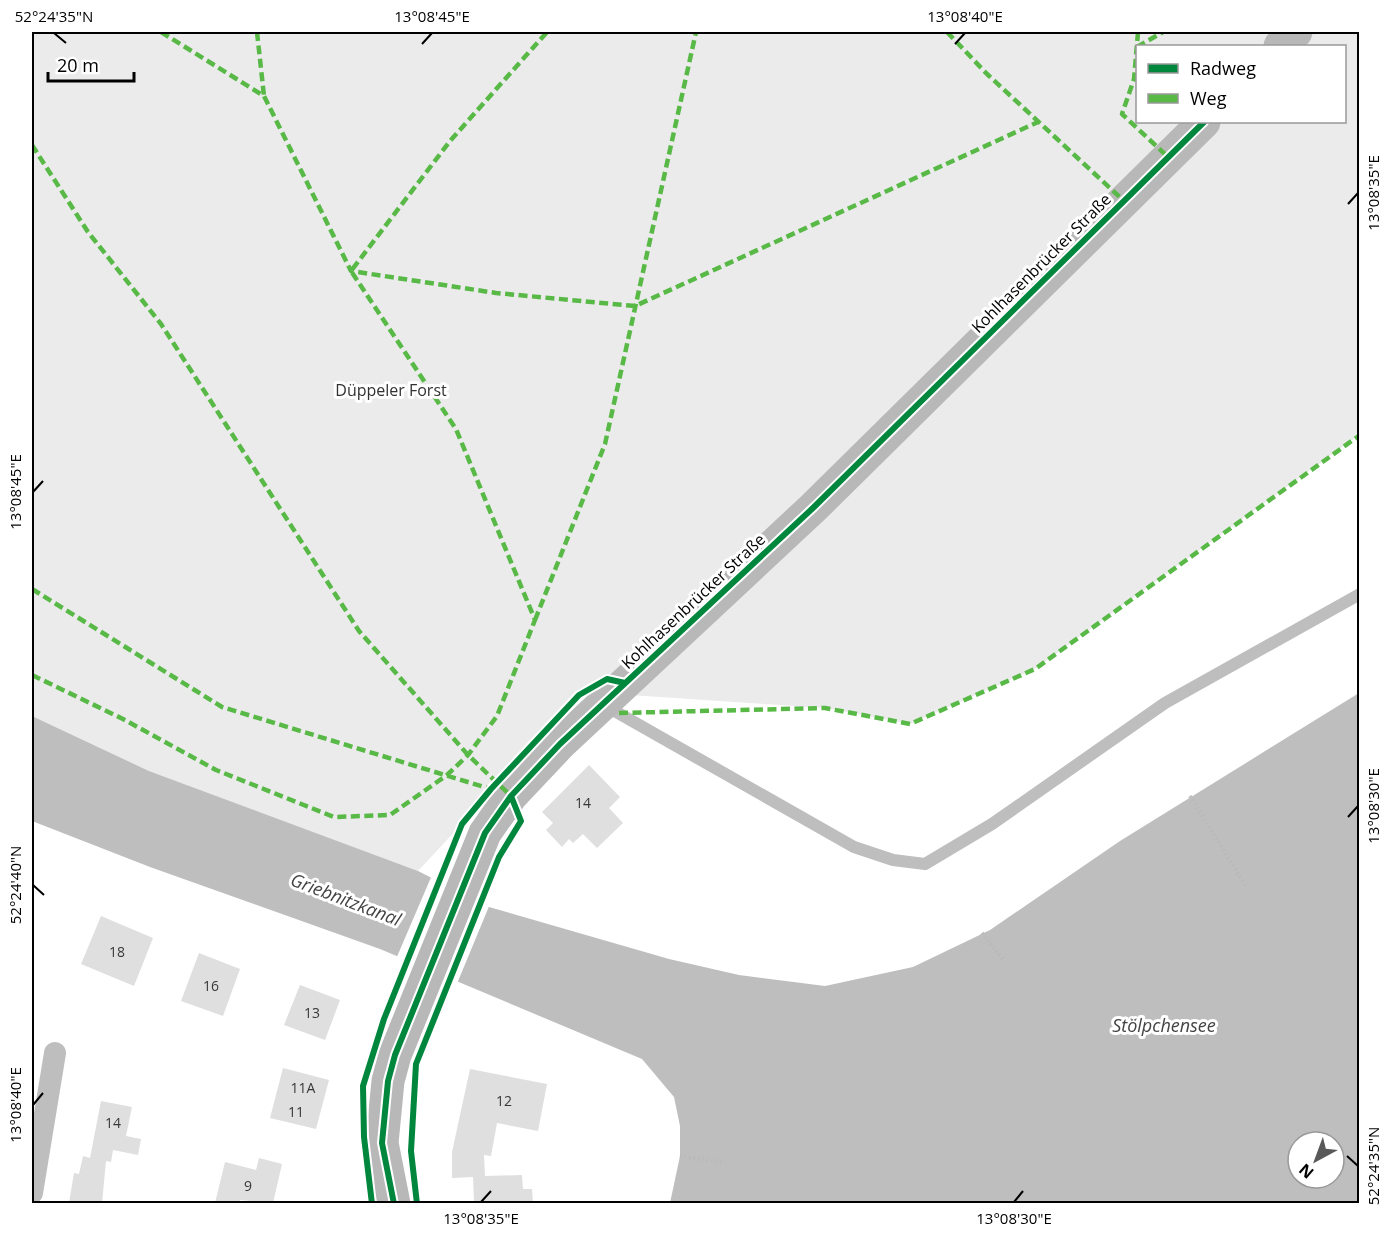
<svg xmlns="http://www.w3.org/2000/svg" width="1391" height="1235" font-family="'Open Sans',sans-serif">
  <rect width="100%" height="100%" fill="#fff"/>
  <path fill="#ebebeb" fill-rule="evenodd" d="M32,32H1359V435L1035,669L910,724L825,708L585,692L418,871L149,771L32,716ZM1138,46H1344V122H1138Z"/>
  <path fill="#bebebe" fill-rule="evenodd" d="M1359,693V1203H670L680,1156V1126L674,1097L642,1059L380,949L150,867L32,821V716L149,771L418,871L489,907L669,959L739,975L825,986L913,967L990,930L1120,841ZM1298,1142H1334V1178H1298Z"/>
  <path fill="#fff" d="M432,875L490,904L456,986L396,959Z"/>
  <path fill="#dfdfdf" d="M589,765L620,797L609,808L623,823L597,848L583,834L573,843L569,839L562,847L546,830L553,823L542,812Z
    M101,916L153,938L134,986L81,964Z
    M199,953L240,969L223,1016L181,1001Z
    M300,985L340,1000L325,1040L284,1025Z
    M283,1068L329,1080L316,1129L270,1118Z
    M470,1069L547,1084L538,1131L497,1123L491,1156L484,1155L485,1176L522,1175L523,1189H532L533,1203H474L473,1177L452,1178V1152Z
    M101,1101L132,1107L126,1136L141,1139L138,1155L113,1150L111,1162L106,1161L102,1203H69L74,1173L79,1174L83,1156L90,1158Z
    M259,1158L282,1164L273,1203L240,1200L239,1203H215L225,1162L256,1170Z"/>
  <g fill="none" stroke-linecap="round" stroke-linejoin="round">
    <path stroke="#b9b9b9" stroke-width="4" stroke-dasharray="1.5 3" stroke-linecap="butt" d="M1190,796L1245,885
      M982,933L1003,959
      M680,1156L725,1162"/>
    <path stroke="#bebebe" stroke-width="12" d="M604,705L854,847L893,860L925,864L992,824L1165,703L1360,594"/>
    <path stroke="#bebebe" stroke-width="22" d="M32,1193L55,1053"/>
    <path stroke="#b8b8b8" stroke-width="33" d="M1280,46L1296,32
      M394,1204L382,1143L388,1081L395,1055L485,833L511,796L560,744L814,507L1204,122"/>
    <path stroke="#58b947" stroke-width="4.5" stroke-dasharray="9 4.5" stroke-linecap="butt" d="M161,32L264,96L351,271L496,293L635,306L1038,122
      M257,32L264,96
      M947,32L987,74L1124,201
      M1138,32L1134,79L1122,114L1168,157
      M1137,47L1163,32
      M32,145L88,232L161,324L359,631L468,755L511,796
      M32,589L222,707L494,790
      M535,620L605,444L696,32
      M32,675L123,719L216,770L334,817L390,815L447,775L468,755L497,716L535,620L456,429L351,271L450,141L547,32
      M619,713L825,708L910,724L1035,669L1360,435"/>
    <g stroke="#fff" stroke-width="10">
      <path id="cycleway" d="M372,1204L364,1137L363,1086L384,1019L462,824L491,789L579,695L607,679L625,683
        M394,1204L382,1143L388,1081L395,1055L485,833L511,796L560,744L814,507L1204,122
        M417,1204L411,1151L416,1064L499,857L521,821L511,796"/>
    </g>
    <use href="#cycleway" stroke="#00873e" stroke-width="6"/>
  </g>
  <path fill="none" stroke="#000" stroke-width="2" d="M54,33L66,43M422,44L432,33M955,44L965,33M1348,204L1358,193M33,492L43,481M1348,817L1358,806M33,885L44,895M33,1105L43,1093M1347,1156L1358,1166M481,1202L491,1191M1014,1202L1023,1191"/>
  <g text-anchor="middle" dominant-baseline="central" stroke-width="6" stroke-linejoin="round" paint-order="stroke">
    <g font-size="14" fill="#383838">
      <text x="583" y="802">14</text>
      <text x="117" y="951">18</text>
      <text x="211" y="985">16</text>
      <text x="312" y="1012">13</text>
      <text x="303" y="1087">11A</text>
      <text x="504" y="1100">12</text>
      <text x="296" y="1111">11</text>
      <text x="113" y="1122">14</text>
      <text x="248" y="1185">9</text>
    </g>
    <g font-size="16" fill="#000" stroke="#fff">
      <text transform="translate(1041 263) rotate(-45)">Kohlhasenbrücker Straße</text>
      <text transform="translate(693 601) rotate(-43)">Kohlhasenbrücker Straße</text>
    </g>
    <g font-size="16" fill="#323232" stroke="#fff">
      <text x="391" y="390">Düppeler Forst</text>
    </g>
    <g font-size="18" font-style="italic" fill="#434343" stroke="#fff">
      <text transform="translate(346 899) rotate(21)">Griebnitzkanal</text>
      <text x="1164" y="1025">Stölpchensee</text>
    </g>
  </g>
  <rect width="1391" height="1235" fill="none" stroke="#ffffff" stroke-width="66"/>
  <rect x="1136" y="45" width="210" height="78" fill="#ffffff" stroke="#999999" stroke-width="1.5"/>
  <rect x="1148" y="64" width="30" height="9" fill="#00873e" stroke="#999999" stroke-width="1.5"/>
  <text x="1190" y="75" font-size="18" fill="#000000">Radweg</text>
  <rect x="1148" y="94" width="30" height="9" fill="#58b947" stroke="#999999" stroke-width="1.5"/>
  <text x="1190" y="105" font-size="18" fill="#000000">Weg</text>
  <g transform="translate(1316 1160) rotate(221)"><circle r="28" fill="#ffffff" stroke="#999999" stroke-width="1.5"/>
  <path d="M0-4.5L10 22L0 15L-10 22Z" fill="#595959"/>
  <text y="-9" font-size="16" font-weight="bold" text-anchor="middle" fill="#000000">N</text>
  </g>
  <path d="M48 72v9h86v-9" fill="none" stroke="#000000" stroke-width="3"/>
  <text x="57" y="72" font-size="18" fill="#000000" stroke="#ffffff" stroke-width="4.5" paint-order="stroke">20 m</text>
  <rect x="33" y="33" width="1325" height="1169" fill="none" stroke="#000" stroke-width="2"/>
  <g font-size="15" text-anchor="middle" fill="#000">
    <text x="54" y="22">52°24'35"N</text>
    <text x="432" y="22">13°08'45"E</text>
    <text x="965" y="22">13°08'40"E</text>
    <text transform="translate(1374 193) rotate(-90)" y="5">13°08'35"E</text>
    <text transform="translate(16 492) rotate(-90)" y="5">13°08'45"E</text>
    <text transform="translate(1374 806) rotate(-90)" y="5">13°08'30"E</text>
    <text transform="translate(16 885) rotate(-90)" y="5">52°24'40"N</text>
    <text transform="translate(16 1105) rotate(-90)" y="5">13°08'40"E</text>
    <text transform="translate(1374 1166) rotate(-90)" y="5">52°24'35"N</text>
    <text x="481" y="1224">13°08'35"E</text>
    <text x="1014" y="1224">13°08'30"E</text>
  </g>
</svg>
